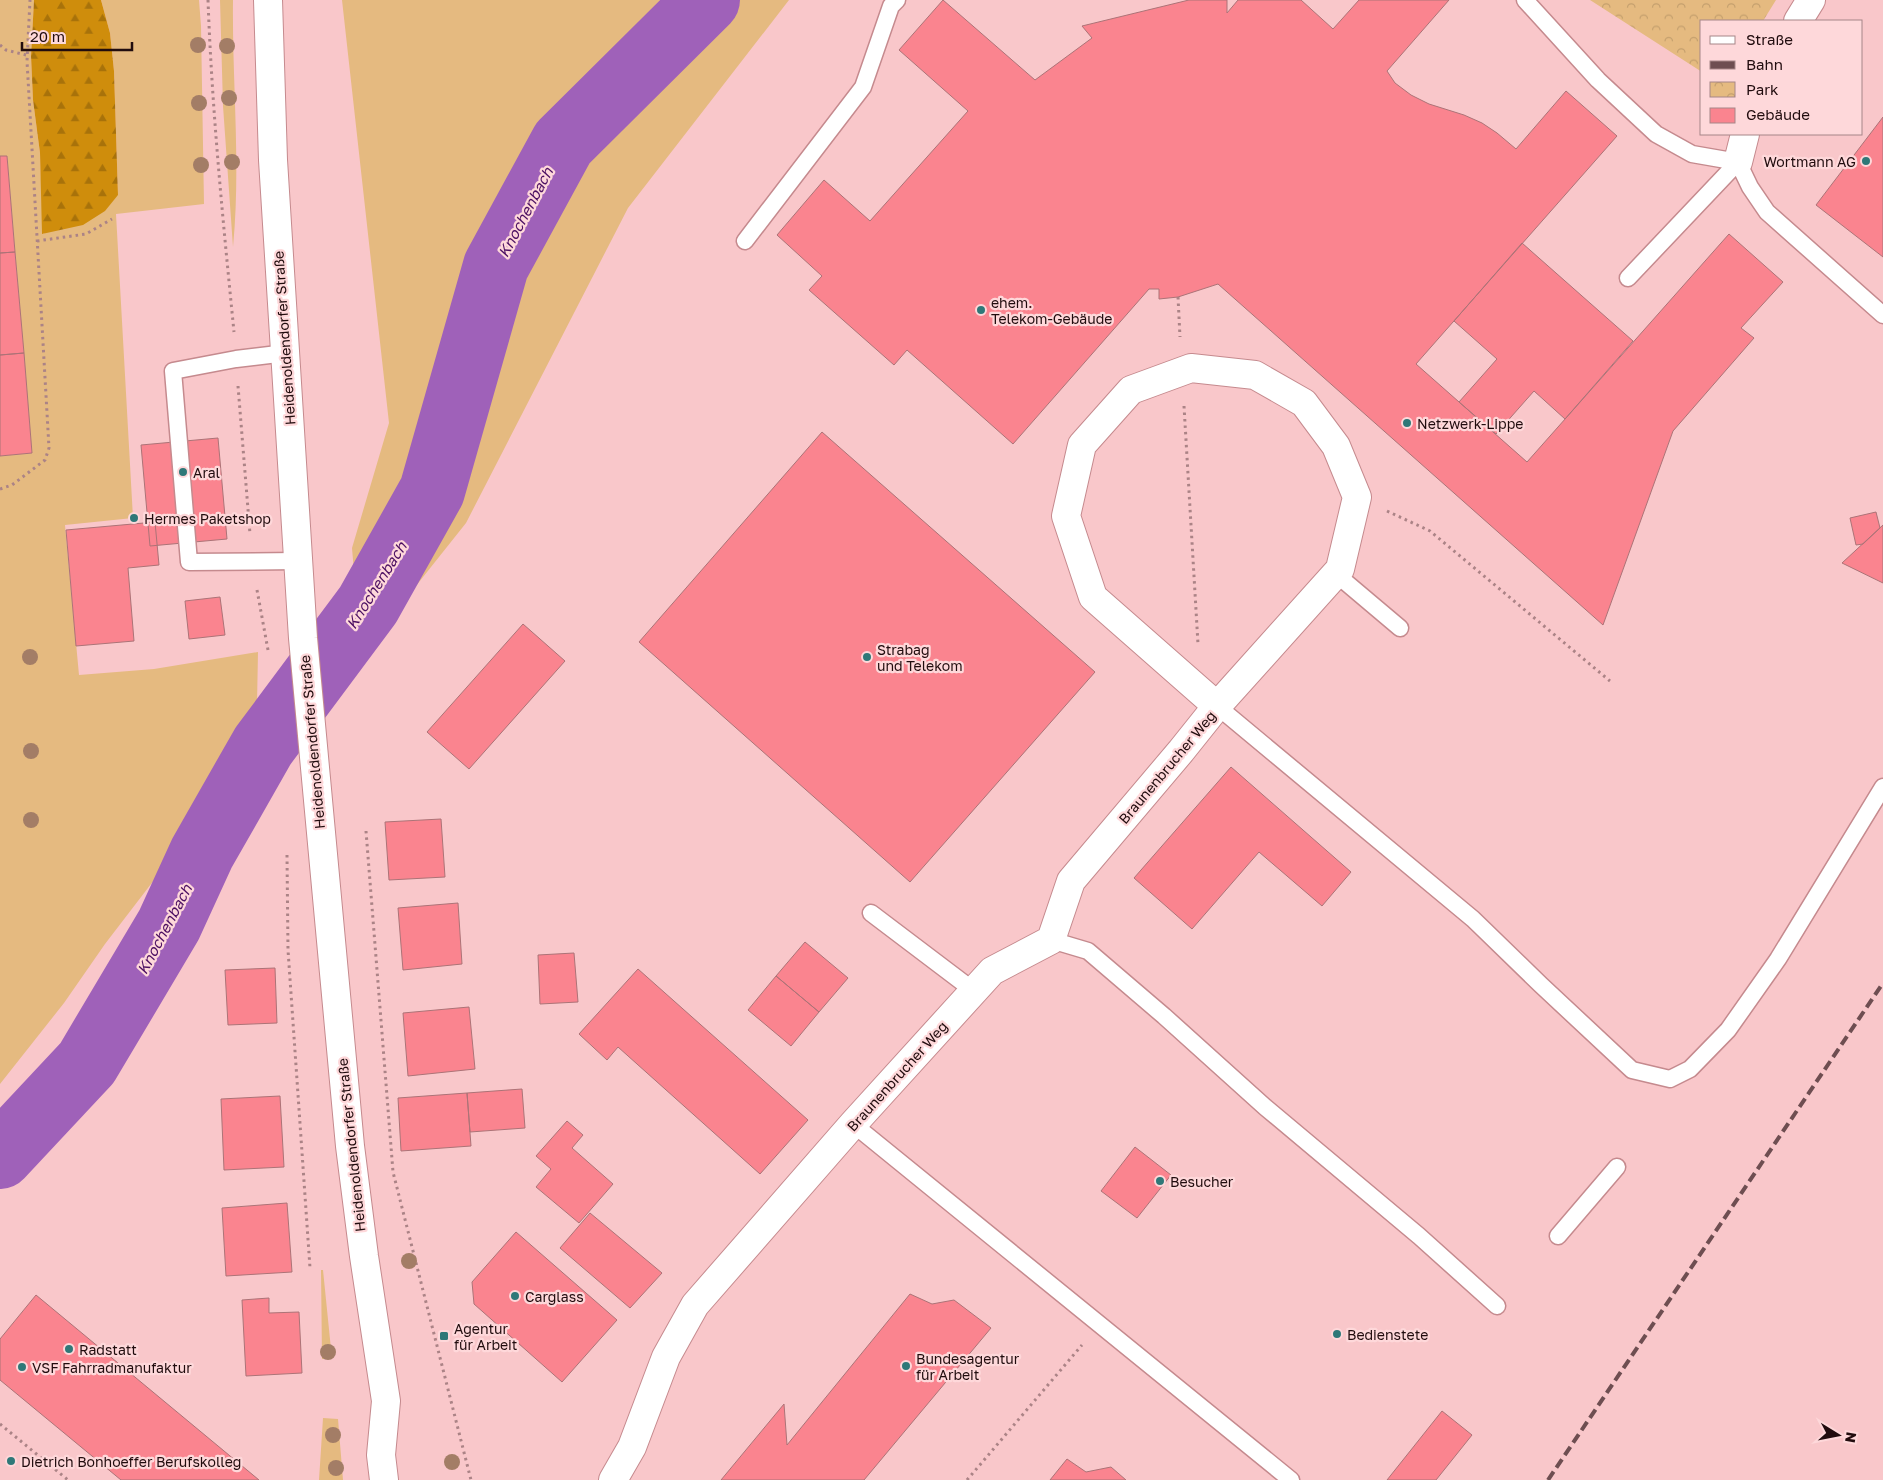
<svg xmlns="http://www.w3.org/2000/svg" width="1883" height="1480" font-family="'Golos Text',sans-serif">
  <defs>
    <pattern id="forest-firs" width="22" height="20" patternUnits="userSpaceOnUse" patternTransform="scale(1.25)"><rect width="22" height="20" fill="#cf8d0c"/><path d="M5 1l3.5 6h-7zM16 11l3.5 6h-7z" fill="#a8720a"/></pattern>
    <pattern id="park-crowns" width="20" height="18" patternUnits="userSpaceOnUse" patternTransform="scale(1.25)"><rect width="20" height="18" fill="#e5ba80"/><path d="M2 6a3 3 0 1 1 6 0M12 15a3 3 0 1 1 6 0" fill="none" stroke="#c49f6d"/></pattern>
  </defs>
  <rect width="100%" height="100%" fill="#f9c7ca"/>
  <path fill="#e5ba80" d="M0,0H34L31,56L33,100L40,153L43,234L118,195L114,71L110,33L101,0H199L201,26L204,204L116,214L133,518L65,525L79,675L154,669L258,652L257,704L174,854L105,944L64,1003L0,1084V456L32,453L7,156H0Z
    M220,0H233C232,83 241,164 233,247L223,106Z
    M342,0H789L628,208L466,523L361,655L352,548L389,423Z
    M321,1270H323L332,1359H322Z
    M323,1418L338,1419L343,1480H319Z"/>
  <path fill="url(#forest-firs)" d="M34,0H101L110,33L114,71L118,195L105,211L83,225L42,234L40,153L33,100L31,56Z"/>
  <path fill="url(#park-crowns)" d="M1590,0H1776L1763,21H1702V72Z"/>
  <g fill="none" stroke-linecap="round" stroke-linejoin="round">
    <path stroke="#9f61b9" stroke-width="66" d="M0,1156L87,1063L169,925L202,853L263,746L368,605L432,491L496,266L563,143L707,0"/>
  </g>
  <path fill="#fa848f" stroke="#ac7377" d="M943,0L1035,80L1092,38L1082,26L1189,0H1227V13L1238,0H1301L1333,29L1359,0H1449L1387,71L1395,83L1411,95L1429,104L1464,115L1482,123L1497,133L1516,149L1566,91L1617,136L1416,364L1527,462L1729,234L1783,282L1741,328L1754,338L1673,431L1603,625L1218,284L1178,297L1159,299V289H1149L1013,444L907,350L894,365L809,290L822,276L777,235L824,180L870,221L968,111L899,50Z
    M1883,117V257L1816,205Z
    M0,156H7L15,252L0,253Z
    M1522,243L1633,341L1565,419L1534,391L1496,434L1459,402L1497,359L1454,321Z
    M15,252L24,353L0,355V253Z
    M24,353L32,453L0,456V355Z
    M822,432L1095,672L910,882L639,642Z
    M218,438L227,539L150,546L141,445Z
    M1876,512L1880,528L1863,544L1856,545L1850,518Z
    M155,522L159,565L128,568L134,641L76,646L66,530Z
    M1883,525V583L1842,563Z
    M220,597L225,635L189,639L185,601Z
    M523,624L565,661L469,769L427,732Z
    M1231,767L1351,872L1322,906L1259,852L1192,929L1134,878Z
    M441,819L445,877L389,880L385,822Z
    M458,903L462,964L403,970L398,908Z
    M805,942L848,978L819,1012L776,976Z
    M574,953L578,1002L540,1004L538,955Z
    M275,968L277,1023L228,1025L225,970Z
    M638,969L808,1120L760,1174L618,1047L607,1060L579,1034Z
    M776,976L819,1012L791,1046L748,1010Z
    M469,1007L475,1069L408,1076L403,1013Z
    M522,1089L525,1128L470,1132L467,1093Z
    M467,1093L471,1146L401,1151L398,1098Z
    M280,1096L284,1167L224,1170L221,1099Z
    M567,1121L583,1135L572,1148L613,1184L579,1223L536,1187L551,1169L536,1156Z
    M1135,1147L1171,1175L1137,1218L1101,1191Z
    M287,1203L292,1272L226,1276L222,1208Z
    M590,1213L662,1273L630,1308L560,1248Z
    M516,1232L617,1320L562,1382L474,1304L472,1282Z
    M910,1294L932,1304L954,1300L991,1328L864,1480H721L784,1404L787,1445Z
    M36,1295L259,1480H121L0,1380V1339Z
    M269,1298V1313L299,1312L302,1373L246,1376L242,1300Z
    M1442,1411L1472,1435L1436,1480H1387Z
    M1067,1459L1086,1472L1111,1467L1126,1480H1050Z"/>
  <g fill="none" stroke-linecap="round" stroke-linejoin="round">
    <g stroke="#c58a8e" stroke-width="19">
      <path id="service" d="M1525,0L1598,80L1656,134L1692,154L1738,162
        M1738,162L1750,187L1767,212L1883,315
        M745,241L863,87L891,6L897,0
        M1628,278L1738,162
        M286,353L236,359L173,371L189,562L297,561
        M1336,574L1400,628
        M1217,706L1473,919L1541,985L1632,1070L1670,1079L1690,1069L1728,1030L1778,959L1883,787
        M871,913L974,991
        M1051,940L1088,951L1164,1016L1265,1107L1419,1236L1497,1306
        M853,1124L1291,1480
        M1558,1236L1617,1167"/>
    </g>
    <g stroke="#c58a8e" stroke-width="30">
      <path id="minor" d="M1798,21L1811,0
        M1738,162L1745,134
        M613,1480L632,1447L666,1357L695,1305L853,1124L992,971L1051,940L1071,881L1181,751L1217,706L1340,569L1357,497L1336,446L1304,403L1255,375L1191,368L1131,390L1082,445L1066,516L1093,597L1217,706"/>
    </g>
    <g stroke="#c58a8e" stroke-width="30">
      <path id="tertiary" d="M268,0L273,160L303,638L350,1146L364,1256L386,1401L381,1455L384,1480"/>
    </g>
    <path stroke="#ab8386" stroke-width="3" stroke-dasharray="2.5 4" stroke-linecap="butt" d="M208,0C212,111 223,221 234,332
      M0,45L6,50L26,55
      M37,241L86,234L112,219
      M1178,297L1180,337
      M238,386L250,534
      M1184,406L1198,644
      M0,489L12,485L45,460L49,448L27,61L30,0
      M1387,511L1430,531L1610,681
      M257,590L268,650
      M366,831L393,1172L471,1480
      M287,855L288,950L310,1268
      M0,1424L68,1480
      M967,1480L1082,1345"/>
    <use href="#service" stroke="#fff" stroke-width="16"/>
    <use href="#minor" stroke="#fff" stroke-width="28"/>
    <use href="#tertiary" stroke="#fff" stroke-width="28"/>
    <path stroke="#6e4e51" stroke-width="4" stroke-dasharray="10 5" stroke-linecap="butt" d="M1548,1480L1883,983"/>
  </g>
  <g fill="#a37d66">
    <circle cx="198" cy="45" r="8"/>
    <circle cx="227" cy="46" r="8"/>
    <circle cx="229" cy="98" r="8"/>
    <circle cx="199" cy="103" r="8"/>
    <circle cx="232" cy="162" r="8"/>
    <circle cx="201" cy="165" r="8"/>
    <circle cx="30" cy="657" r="8"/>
    <circle cx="31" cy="751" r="8"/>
    <circle cx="31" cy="820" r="8"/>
    <circle cx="409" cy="1261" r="8"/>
    <circle cx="328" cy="1352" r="8"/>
    <circle cx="333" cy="1435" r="8"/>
    <circle cx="452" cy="1462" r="8"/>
    <circle cx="336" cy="1468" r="8"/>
  </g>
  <g fill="#2f7878" stroke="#fed8da" stroke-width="2">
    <circle cx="1866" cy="161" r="5"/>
    <circle cx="981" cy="310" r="5"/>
    <circle cx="1407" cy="423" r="5"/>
    <circle cx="183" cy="472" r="5"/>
    <circle cx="134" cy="518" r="5"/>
    <circle cx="867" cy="657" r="5"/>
    <circle cx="1160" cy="1181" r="5"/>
    <circle cx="515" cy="1296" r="5"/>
    <circle cx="1337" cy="1334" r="5"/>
    <rect x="439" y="1331" width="10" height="10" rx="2.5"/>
    <circle cx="69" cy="1349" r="5"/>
    <circle cx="906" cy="1366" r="5"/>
    <circle cx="22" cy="1367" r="5"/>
    <circle cx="11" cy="1461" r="5"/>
  </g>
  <g text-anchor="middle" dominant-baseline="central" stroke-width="4.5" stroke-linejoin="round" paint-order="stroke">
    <g font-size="14" fill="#210c0e" stroke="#fed8da" text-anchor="start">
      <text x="1856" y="161" text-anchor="end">Wortmann AG</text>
      <text x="991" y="302">ehem.<tspan x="991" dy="16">Telekom-Gebäude</tspan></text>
      <text x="1417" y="423">Netzwerk-Lippe</text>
      <text x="193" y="472">Aral</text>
      <text x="144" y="518">Hermes Paketshop</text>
      <text x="877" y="649">Strabag<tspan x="877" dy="16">und Telekom</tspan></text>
      <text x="1170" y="1181">Besucher</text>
      <text x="525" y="1296">Carglass</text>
      <text x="454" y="1328">Agentur<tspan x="454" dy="16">für Arbeit</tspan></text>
      <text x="1347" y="1334">Bedienstete</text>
      <text x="79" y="1349">Radstatt</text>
      <text x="916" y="1358">Bundesagentur<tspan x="916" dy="16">für Arbeit</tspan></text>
      <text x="32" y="1367">VSF Fahrradmanufaktur</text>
      <text x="21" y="1461">Dietrich Bonhoeffer Berufskolleg</text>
    </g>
    <g font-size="14" fill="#210c0e" stroke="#fed8da">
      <text transform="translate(284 338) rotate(-94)">Heidenoldendorfer Straße</text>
      <text transform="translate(312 742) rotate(-95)">Heidenoldendorfer Straße</text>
      <text transform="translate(1167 767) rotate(-50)">Braunenbrucher Weg</text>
      <text transform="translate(897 1076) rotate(-48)">Braunenbrucher Weg</text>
      <text transform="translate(351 1145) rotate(-96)">Heidenoldendorfer Straße</text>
    </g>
    <g font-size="15" font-style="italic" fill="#4c0f62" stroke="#fed8da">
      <text transform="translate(525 212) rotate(-62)">Knochenbach</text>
      <text transform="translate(376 585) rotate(-58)">Knochenbach</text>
      <text transform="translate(164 929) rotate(-62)">Knochenbach</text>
    </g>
  </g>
  <rect x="1700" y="20" width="162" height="115" fill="#fed8da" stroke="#a68688"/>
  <rect x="1710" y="36" width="25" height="8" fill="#ffffff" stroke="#a68688"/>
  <text x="1746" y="45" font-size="15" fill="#210c0e">Straße</text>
  <rect x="1710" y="61" width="25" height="8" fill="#6e4e51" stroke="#a68688"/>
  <text x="1746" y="70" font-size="15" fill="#210c0e">Bahn</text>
  <rect x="1710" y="82" width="25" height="15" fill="url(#park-crowns)" stroke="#a68688"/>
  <text x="1746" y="95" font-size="15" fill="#210c0e">Park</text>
  <rect x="1710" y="108" width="25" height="15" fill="#fa848f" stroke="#a68688"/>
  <text x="1746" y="120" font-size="15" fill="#210c0e">Gebäude</text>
  <g transform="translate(1838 1435) rotate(100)" stroke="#fed8da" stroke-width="4" paint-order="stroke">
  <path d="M0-4L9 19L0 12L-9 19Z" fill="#210c0e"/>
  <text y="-8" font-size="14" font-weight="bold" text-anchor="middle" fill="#210c0e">N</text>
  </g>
  <path d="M22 42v8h110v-8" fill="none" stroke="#210c0e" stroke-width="2.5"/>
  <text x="30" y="42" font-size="15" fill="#210c0e" stroke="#fed8da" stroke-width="4" paint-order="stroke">20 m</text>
</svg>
